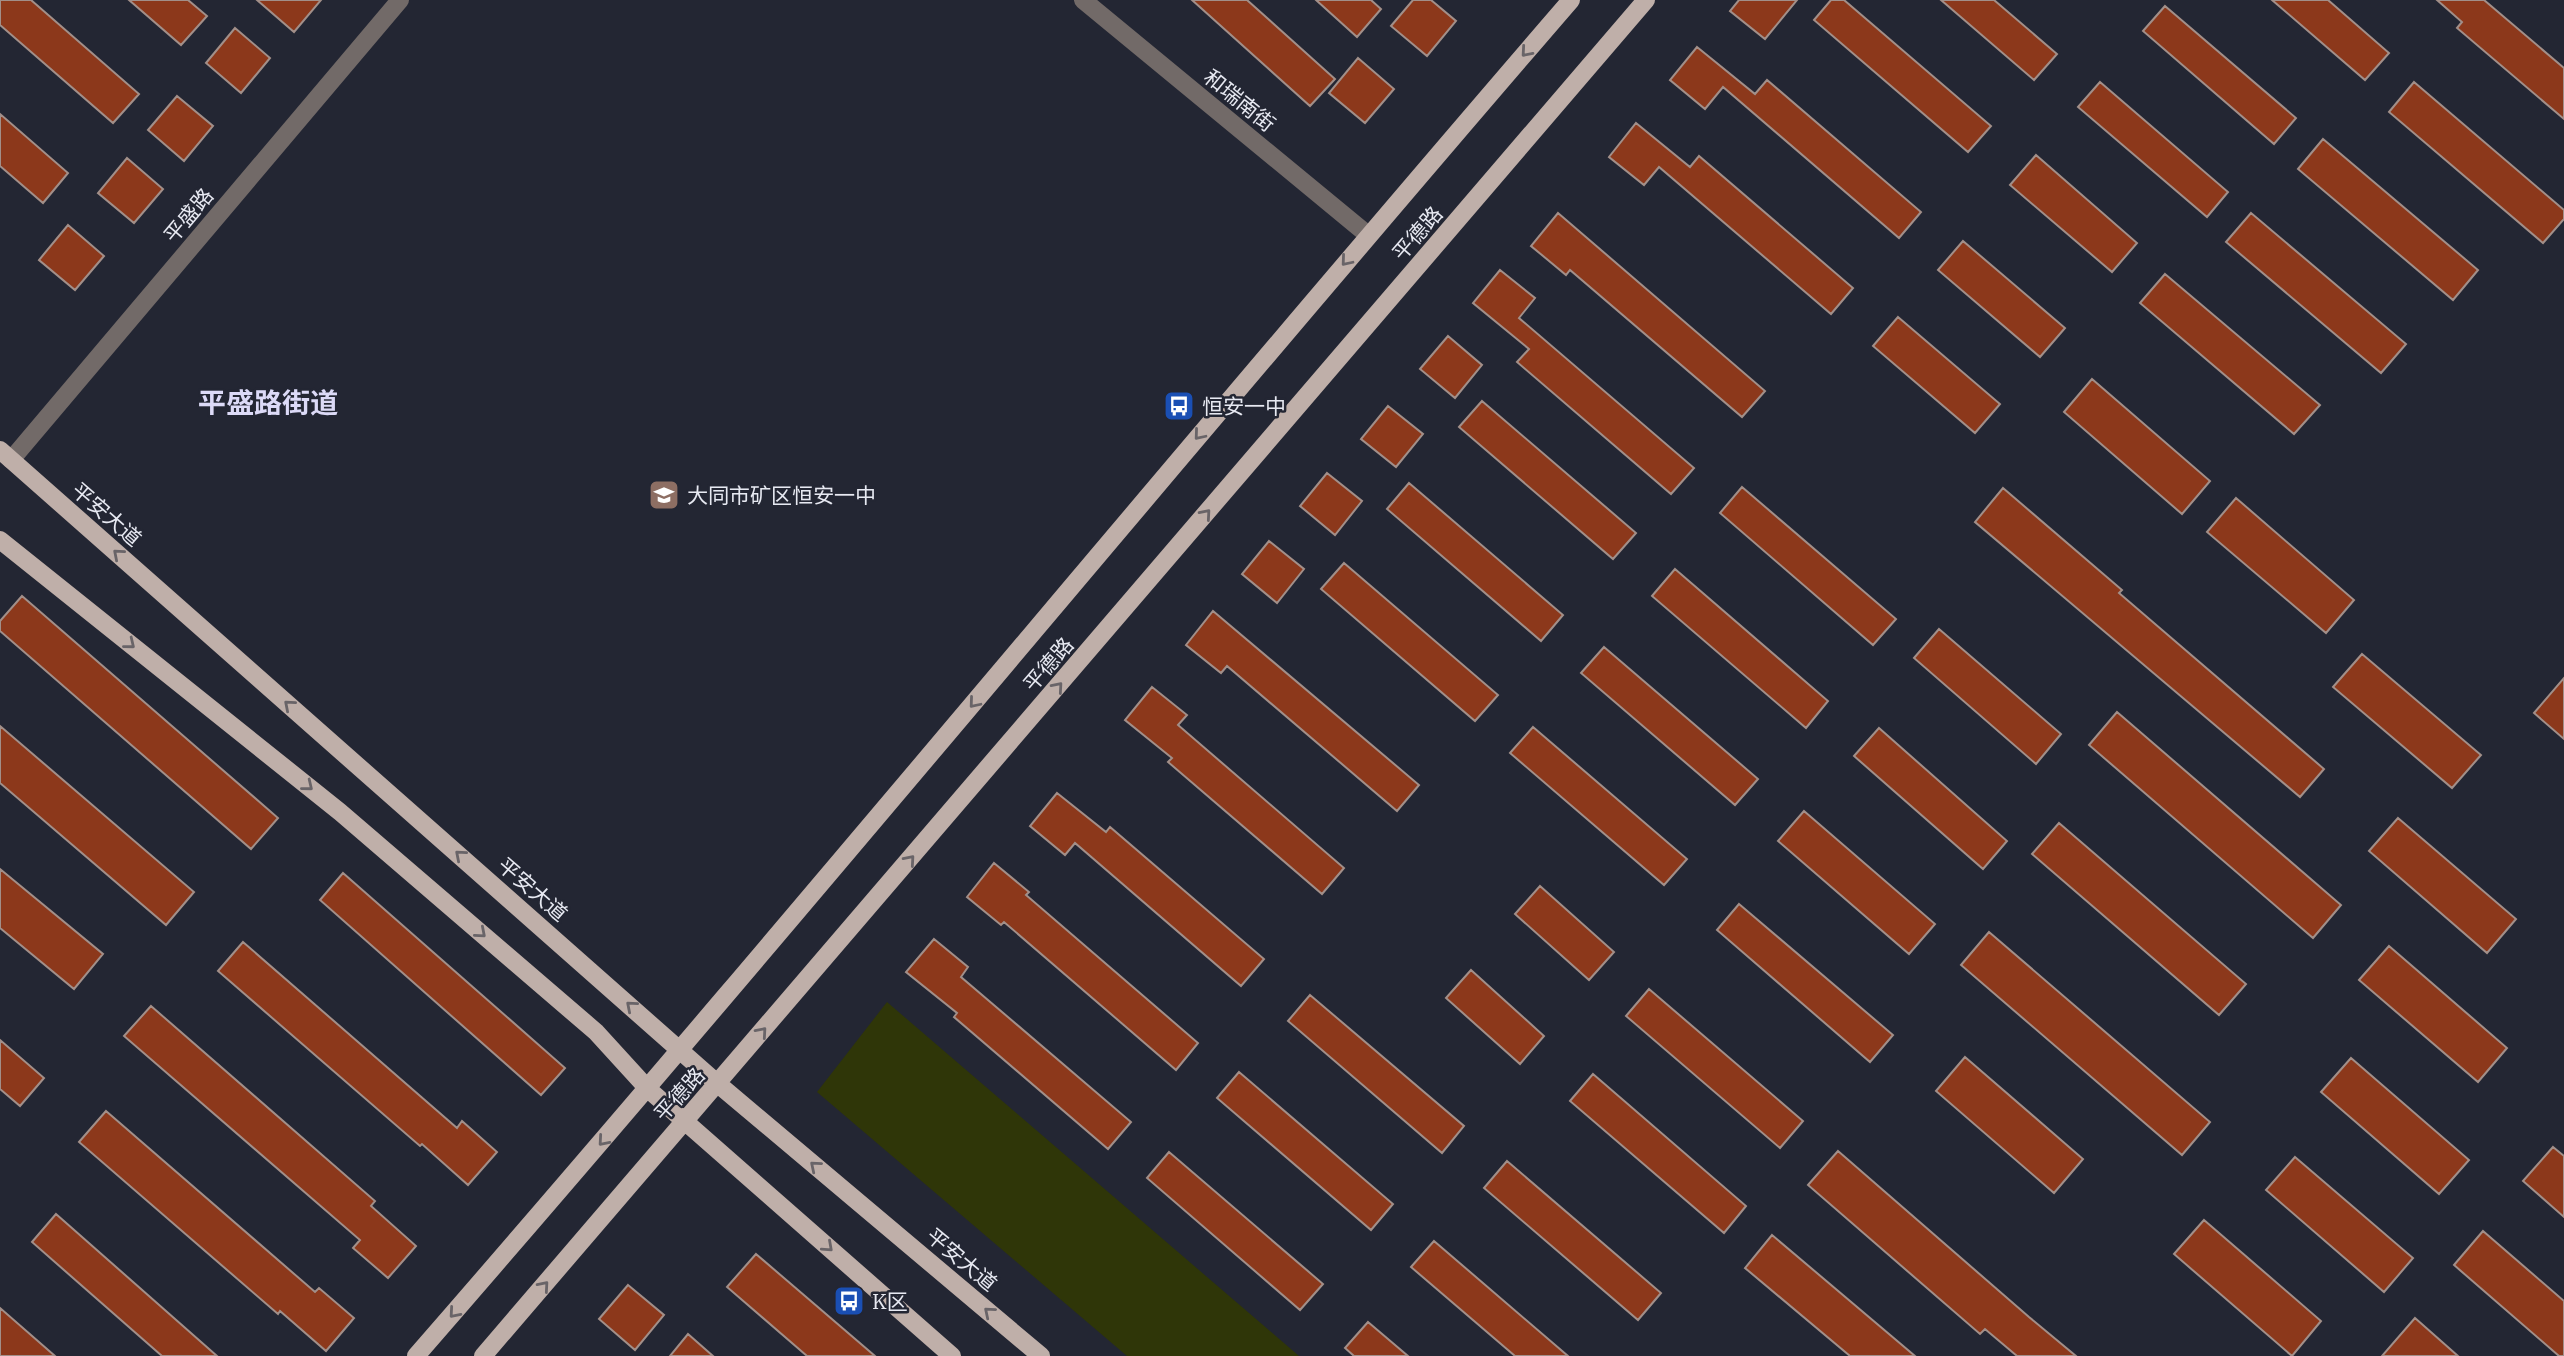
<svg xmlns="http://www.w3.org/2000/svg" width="2564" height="1356" font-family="'IBM Plex Serif','Noto Sans SC',serif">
  <rect width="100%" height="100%" fill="#232633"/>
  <path fill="#2f3608" d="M887,1002L1299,1356H1127L817,1092Z"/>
  <path fill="#8c381b" stroke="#a28f89" stroke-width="2" d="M0,0H31L139,94L113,123L0,25Z
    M129,0H188L207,16L181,45Z
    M257,0H321L294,32Z
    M1192,0H1247L1335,79L1310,106Z
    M1316,0H1371L1381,9L1357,37Z
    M1413,0H1431L1456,21L1427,56L1391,26Z
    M1739,0H1797L1765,39L1730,11Z
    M1831,0H1844L1991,126L1968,152L1814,20Z
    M1941,0H1994L2057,54L2034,80Z
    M2272,0H2328L2389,53L2365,80Z
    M2437,0H2484L2564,68V119L2457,28L2462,22Z
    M2165,6L2296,118L2274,144L2143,31Z
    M235,28L270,58L241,93L206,63Z
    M1697,47L1755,94L1767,80L1921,212L1899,238L1723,87L1705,109L1670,80Z
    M1358,58L1394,89L1365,123L1329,93Z
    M2100,82L2228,192L2207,217L2078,107Z
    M2414,82L2564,210V219L2543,243L2389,112Z
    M177,96L213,126L184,161L148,130Z
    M0,114L68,173L43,203L0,166Z
    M1636,123L1690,167L1699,156L1853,288L1831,314L1659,167L1644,185L1609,157Z
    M2323,139L2478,270L2453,300L2298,169Z
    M2036,155L2137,243L2112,272L2010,185Z
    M127,158L163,189L134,223L98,193Z
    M1558,213L1765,391L1742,417L1570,270L1566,275L1531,246Z
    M2251,213L2406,344L2381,373L2226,242Z
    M68,225L104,256L75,290L39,260Z
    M1963,241L2065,328L2040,357L1938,270Z
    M1500,270L1535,298L1519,318L1694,468L1671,494L1517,362L1529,349L1473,303Z
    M2165,274L2320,405L2294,434L2140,303Z
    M1898,317L2000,404L1975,433L1873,346Z
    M1448,336L1482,365L1455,398L1420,369Z
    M2092,379L2210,481L2182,514L2064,412Z
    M1482,401L1636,533L1613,559L1459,427Z
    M1388,406L1423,434L1396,467L1361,439Z
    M1327,473L1362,501L1335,535L1300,506Z
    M1409,483L1563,615L1541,641L1387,509Z
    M1742,487L1896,619L1873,645L1720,513Z
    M2003,488L2122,590L2119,593L2324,769L2300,797L1975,522Z
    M2236,498L2354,600L2326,633L2207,532Z
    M1269,541L1304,569L1277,603L1242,574Z
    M1344,563L1498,695L1475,721L1321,589Z
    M1675,569L1828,701L1806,728L1652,596Z
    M22,596L278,818L251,849L0,631V621Z
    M1213,611L1419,785L1397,811L1227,666L1221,673L1186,645Z
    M1939,629L2061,734L2036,764L1914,658Z
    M1604,647L1758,779L1735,805L1581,673Z
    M2362,654L2481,755L2452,788L2333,687Z
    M2564,678V739L2534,713Z
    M1152,687L1187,715L1178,725L1344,868L1322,894L1168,762L1172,758L1125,720Z
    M2117,712L2341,905L2313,938L2089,745Z
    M0,726L194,892L166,925L0,783Z
    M1533,727L1687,859L1664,885L1510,753Z
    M1879,728L2007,841L1983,869L1854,756Z
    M1057,793L1106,832L1110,827L1264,959L1241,986L1075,843L1065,855L1030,826Z
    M1804,811L1935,924L1909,954L1778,841Z
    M2398,818L2516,919L2487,953L2369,851Z
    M2059,823L2246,984L2219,1015L2032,854Z
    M994,863L1029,892L1026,895L1198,1043L1176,1070L1004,922L1001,925L967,897Z
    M0,869L103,954L74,989L0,928Z
    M343,873L565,1068L541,1095L320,900Z
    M1540,886L1614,952L1589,980L1515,914Z
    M1739,904L1893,1035L1870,1062L1717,930Z
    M1989,932L2210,1122L2182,1155L1961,965Z
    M934,939L968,967L961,977L1131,1122L1108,1149L954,1017L957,1013L906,972Z
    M243,942L457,1128L462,1121L497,1152L468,1185L422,1144L420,1146L218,971Z
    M2389,946L2507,1048L2478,1082L2359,980Z
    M1471,970L1544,1036L1520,1064L1446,998Z
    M1649,989L1803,1121L1780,1148L1626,1016Z
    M1310,995L1464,1126L1442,1153L1288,1021Z
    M151,1006L375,1201L371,1206L416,1246L388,1278L353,1248L360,1240L124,1036Z
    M0,1040L44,1078L20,1106L0,1089Z
    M1965,1057L2083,1159L2054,1193L1936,1091Z
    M2351,1058L2469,1160L2439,1194L2321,1092Z
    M1239,1072L1393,1204L1371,1230L1217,1098Z
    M1593,1074L1746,1206L1724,1233L1570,1101Z
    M106,1111L315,1292L319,1288L354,1318L326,1351L280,1311L278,1314L79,1142Z
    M2553,1147L2564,1156V1217L2523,1181Z
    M1838,1151L2029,1317L2076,1356H2017L1985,1329L1980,1334L1808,1185Z
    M1169,1152L1323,1284L1300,1310L1147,1178Z
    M2295,1157L2413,1258L2384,1292L2266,1190Z
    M1507,1161L1661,1293L1638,1320L1484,1188Z
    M56,1214L217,1356H162L32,1242Z
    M2204,1220L2321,1321L2292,1356L2174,1254Z
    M2483,1231L2564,1301V1356H2559L2454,1265Z
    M1772,1235L1915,1356H1850L1745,1268Z
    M1434,1241L1568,1356H1515L1411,1267Z
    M756,1254L875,1356H807L727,1287Z
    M628,1285L664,1315L635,1350L599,1319Z
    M0,1308L55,1356H0Z
    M2415,1318L2458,1356H2382Z
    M1368,1322L1408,1356H1354L1345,1348Z
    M688,1334L713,1356H670Z"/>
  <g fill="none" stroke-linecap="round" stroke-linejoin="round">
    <path stroke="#726a68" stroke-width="18" d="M1083,0L1368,235
      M11,460L400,0"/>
    <path stroke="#bfafa9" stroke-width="18" d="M0,450L718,1084L1041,1356
      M0,540L340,812L596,1032L648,1089L952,1356
      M416,1356C806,908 1183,449 1571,0
      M483,1356L1646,0"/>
  </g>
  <defs><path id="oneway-chevron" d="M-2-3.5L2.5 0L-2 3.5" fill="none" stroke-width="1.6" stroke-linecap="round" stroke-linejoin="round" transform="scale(1.75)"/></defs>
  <g stroke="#696468">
    <use href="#oneway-chevron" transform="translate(1526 52) rotate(131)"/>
    <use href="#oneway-chevron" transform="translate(1346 261) rotate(130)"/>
    <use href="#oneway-chevron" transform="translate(1199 435) rotate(130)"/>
    <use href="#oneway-chevron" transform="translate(1206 514) rotate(-49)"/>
    <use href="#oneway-chevron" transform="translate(118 554) rotate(-139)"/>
    <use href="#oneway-chevron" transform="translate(130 644) rotate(39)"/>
    <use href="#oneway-chevron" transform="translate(1058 687) rotate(-49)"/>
    <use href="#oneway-chevron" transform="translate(974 703) rotate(130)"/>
    <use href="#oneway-chevron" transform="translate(289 705) rotate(-139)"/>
    <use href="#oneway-chevron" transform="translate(308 786) rotate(39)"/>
    <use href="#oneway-chevron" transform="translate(460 855) rotate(-139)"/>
    <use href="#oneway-chevron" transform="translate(910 860) rotate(-49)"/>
    <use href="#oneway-chevron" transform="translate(481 933) rotate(41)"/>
    <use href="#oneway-chevron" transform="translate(631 1006) rotate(-139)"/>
    <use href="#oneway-chevron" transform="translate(762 1032) rotate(-49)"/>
    <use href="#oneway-chevron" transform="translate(603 1141) rotate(131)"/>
    <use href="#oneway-chevron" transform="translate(815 1166) rotate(-140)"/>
    <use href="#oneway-chevron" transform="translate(828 1247) rotate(42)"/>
    <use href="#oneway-chevron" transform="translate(544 1286) rotate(-49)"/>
    <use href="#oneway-chevron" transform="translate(989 1312) rotate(-140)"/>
    <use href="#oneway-chevron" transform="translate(454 1313) rotate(131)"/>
  </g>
  <defs>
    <g id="bus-square" transform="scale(1.575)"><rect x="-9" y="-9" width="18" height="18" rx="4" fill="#1a4fb4" stroke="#232633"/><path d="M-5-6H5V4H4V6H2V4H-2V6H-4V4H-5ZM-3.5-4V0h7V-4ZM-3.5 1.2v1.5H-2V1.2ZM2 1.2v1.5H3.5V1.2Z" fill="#fff"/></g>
    <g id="school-square" transform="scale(1.575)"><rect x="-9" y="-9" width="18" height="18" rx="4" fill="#8d6e63" stroke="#232633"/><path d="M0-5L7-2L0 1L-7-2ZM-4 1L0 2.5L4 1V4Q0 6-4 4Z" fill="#fff"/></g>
  </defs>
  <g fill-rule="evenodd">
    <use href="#bus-square" x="1179" y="406"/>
    <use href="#school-square" x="664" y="495"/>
    <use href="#bus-square" x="849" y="1301"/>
  </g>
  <g text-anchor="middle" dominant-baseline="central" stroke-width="5" stroke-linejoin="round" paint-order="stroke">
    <g font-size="21" fill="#e7e9f2" stroke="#232633">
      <text transform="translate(1240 100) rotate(39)">和瑞南街</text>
      <text transform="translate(188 215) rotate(-50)">平盛路</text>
      <text transform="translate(1417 233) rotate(-49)">平德路</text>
      <text transform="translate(107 514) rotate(41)">平安大道</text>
      <text transform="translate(1048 664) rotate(-49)">平德路</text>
      <text transform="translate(533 889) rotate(41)">平安大道</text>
      <text transform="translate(679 1094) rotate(-48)">平德路</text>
      <text transform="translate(962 1259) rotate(40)">平安大道</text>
    </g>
    <g font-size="21" fill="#e7e9f2" stroke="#232633" text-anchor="start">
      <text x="1202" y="406">恒安一中</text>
      <text x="687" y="495">大同市矿区恒安一中</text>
      <text x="872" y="1301">K区</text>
    </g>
    <g font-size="28" font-weight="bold" fill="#dcdaf7" stroke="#232633">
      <text x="268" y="402">平盛路街道</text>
    </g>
  </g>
</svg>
